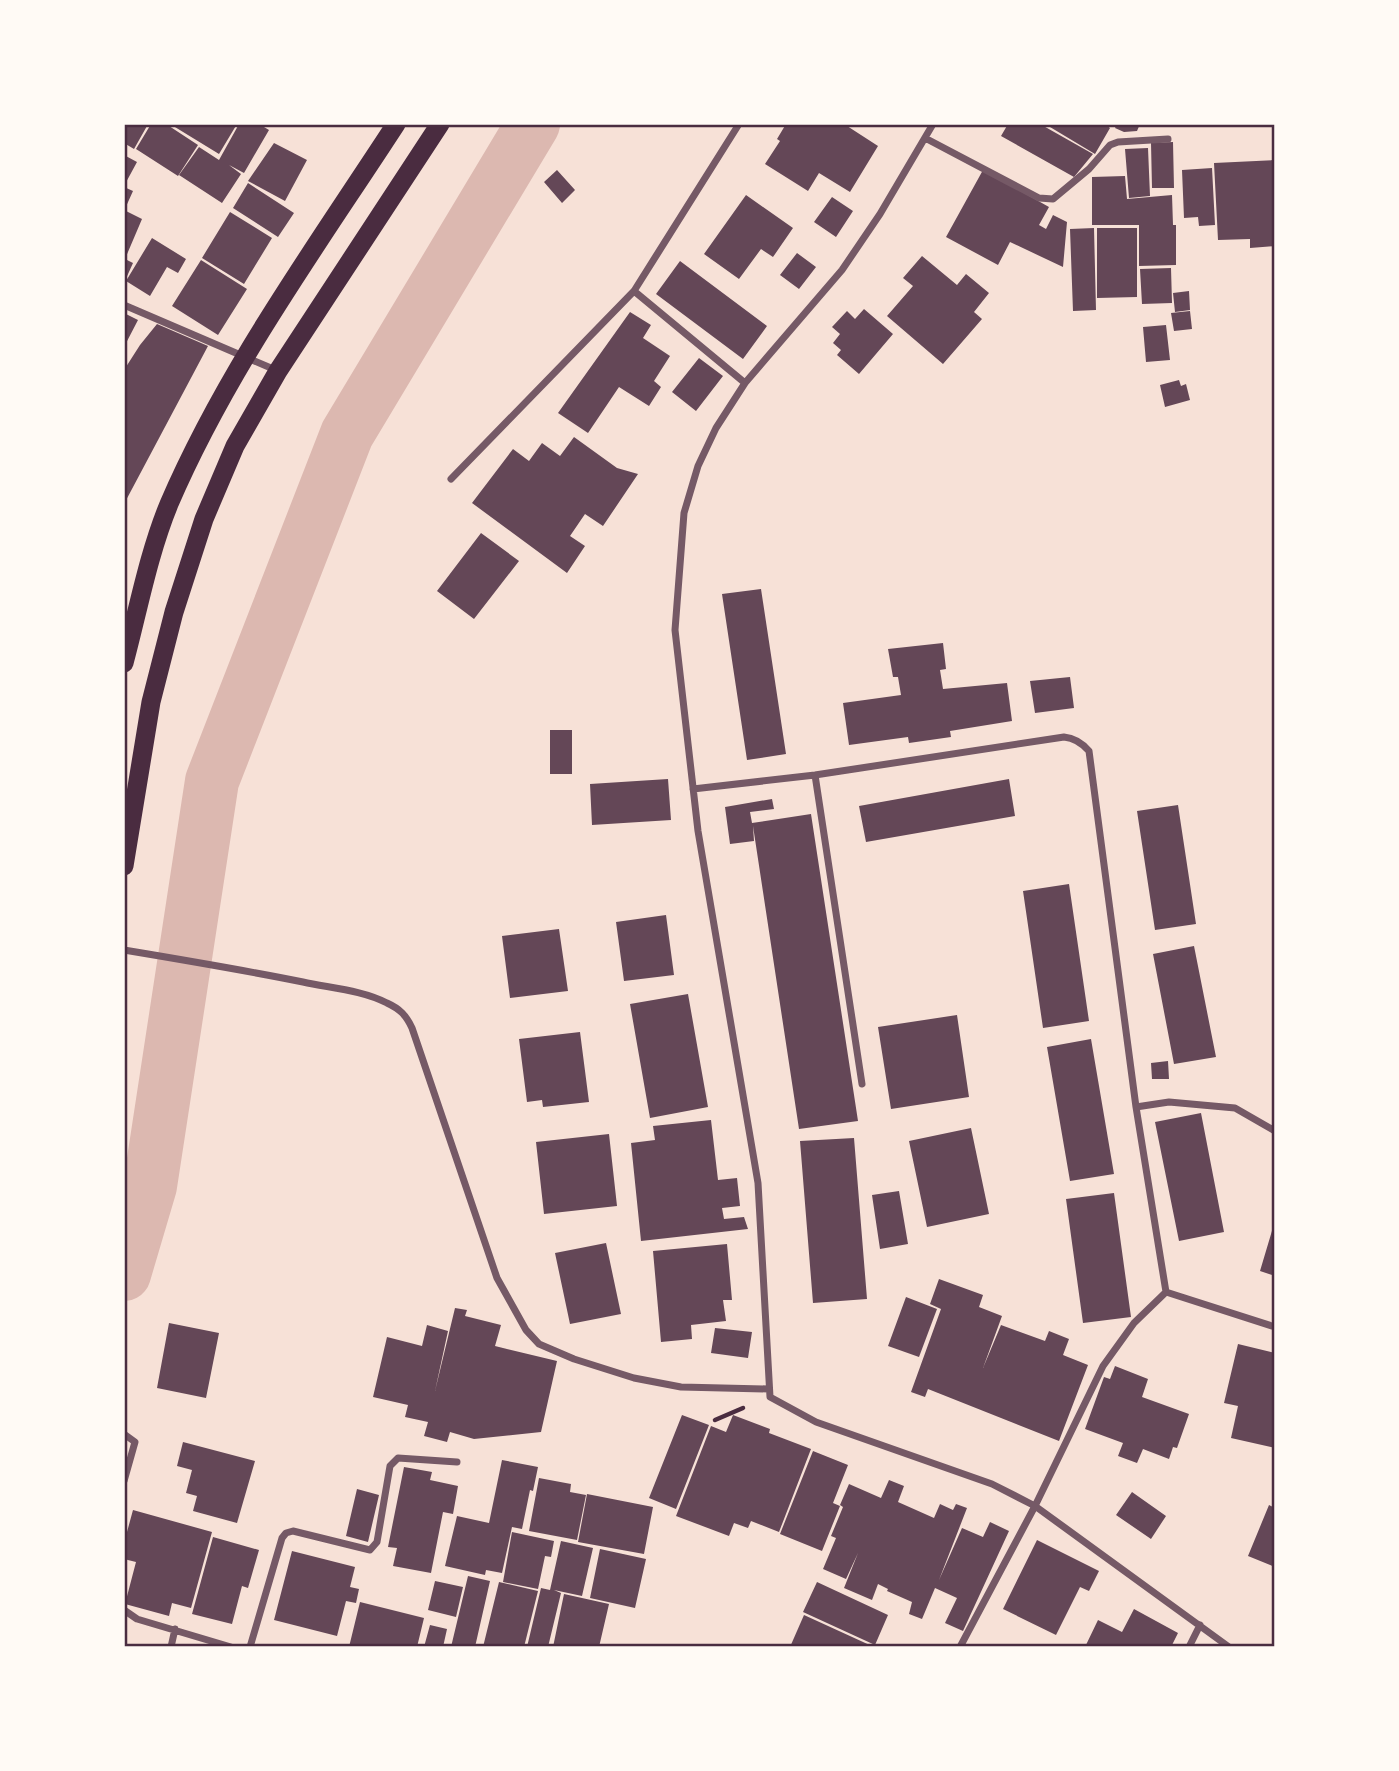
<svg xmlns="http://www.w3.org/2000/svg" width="1399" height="1771" font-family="'Alegreya Sans',sans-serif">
  <rect width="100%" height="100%" fill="#f7e1d7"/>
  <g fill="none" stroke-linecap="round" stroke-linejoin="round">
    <path stroke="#dcb8b0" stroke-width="54" d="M124,1274L150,1186L212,781L347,434L533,124"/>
  </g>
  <path fill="#644757" d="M124,124L147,126L134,149L124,143Z
    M151,124H166L198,145L178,176L136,149Z
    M170,124H237L219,154Z
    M239,124H259L269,130L244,173L229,165L241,174L222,203L179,175L199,147L219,160Z
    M786,124H844L878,146L850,192L819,173L808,191L765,164L780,141L777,139Z
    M1008,124H1040L1093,154L1074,177L1001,136Z
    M1045,124H1105L1110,128L1095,154Z
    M1117,124H1140L1137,131L1124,132L1115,128Z
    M1173,142L1174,188H1152L1151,143Z
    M274,143L307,160L285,201L248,181Z
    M1148,148L1150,196L1129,198L1125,149Z
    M124,155L137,162L124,186Z
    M1275,160V246L1250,248V239L1218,240L1214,163Z
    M1212,168L1215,225L1199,226L1198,217L1184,218L1182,170Z
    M557,170L575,190L562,203L544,182Z
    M983,170L1049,207L1039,225L1046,229L1053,215L1067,222L1063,267L1010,242L998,265L946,237Z
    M1125,176L1127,199L1172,195L1173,225H1176V265L1139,266V225H1092V177Z
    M248,183L294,213L278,237L233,208Z
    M124,187L133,191L124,211Z
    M746,195L793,228L773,257L761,249L739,279L704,254Z
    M832,197L853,211L836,237L814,222Z
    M126,211L142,219L125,259L133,263L124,283Z
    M230,212L272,238L244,284L202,258Z
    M1094,228L1096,310L1073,311L1070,229Z
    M1097,228H1137V297L1097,298Z
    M152,238L186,259L178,273L167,267L150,296L126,281Z
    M797,253L816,267L799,289L780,275Z
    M922,256L957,285L966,274L989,293L974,312L982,319L943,364L887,316L913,286L903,278Z
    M201,260L247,289L218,335L172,306Z
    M680,261L767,326L743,359L656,294Z
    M1171,268L1172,303L1142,304L1140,269Z
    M1189,291L1190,310L1175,312L1173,293Z
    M864,309L893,334L859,374L837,355L841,350L833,343L840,334L832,327L847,311L855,319Z
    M1190,311L1192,329L1174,331L1171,313Z
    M630,312L651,325L643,338L670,356L654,381L661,387L649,406L619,387L588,433L558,413Z
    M124,313L138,320L124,347Z
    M157,324L208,346L124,504V370L140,345Z
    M1166,325L1170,360L1146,362L1143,327Z
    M699,358L723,376L696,411L672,392Z
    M1179,380L1181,386L1186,384L1190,400L1165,407L1160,385Z
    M574,437L617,468L638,474L603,526L585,514L570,536L585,546L567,573L472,503L513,449L529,461L542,443L560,456Z
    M481,533L519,561L474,619L437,591Z
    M761,589L786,754L747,760L722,594Z
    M943,643L946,669L940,670L943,689L1007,683L1012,721L950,731L951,737L909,743L908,737L849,745L843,703L901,695L898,677H893L888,649Z
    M1070,677L1074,708L1035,713L1030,681Z
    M550,730H572V774H550Z
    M668,779L671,820L592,825L590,784Z
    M1009,779L1015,816L866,842L859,806Z
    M772,799L774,809L750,812L752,823L811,814L858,1121L799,1129L753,826L754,841L730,844L725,807Z
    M1178,805L1196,924L1155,930L1137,811Z
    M1069,884L1089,1021L1043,1028L1023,891Z
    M666,915L674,975L624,981L616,922Z
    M559,929L568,991L510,998L502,936Z
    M1194,946L1216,1057L1174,1064L1153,954Z
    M688,994L708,1107L650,1118L630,1004Z
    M957,1015L969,1097L891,1109L878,1027Z
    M580,1032L589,1102L543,1107L542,1100L527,1102L519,1039Z
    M1091,1039L1114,1174L1070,1181L1047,1047Z
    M1168,1061L1169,1079H1152L1151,1063Z
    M1201,1113L1224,1232L1179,1241L1155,1122Z
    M711,1120L718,1180L737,1178L740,1206L722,1208L724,1219L744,1217L748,1229L641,1241L631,1143L655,1140L653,1126Z
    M971,1128L989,1214L927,1227L909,1141Z
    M609,1134L617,1206L544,1214L536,1142Z
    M854,1138L867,1299L813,1303L800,1141Z
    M899,1191L908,1244L880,1249L872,1195Z
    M1114,1193L1131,1317L1083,1323L1066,1199Z
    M1274,1224L1275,1225V1276L1260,1271Z
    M606,1243L621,1314L570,1324L555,1253Z
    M727,1244L732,1300H723L726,1321L691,1325L692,1339L661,1342L653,1251Z
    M939,1279L983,1295L979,1307L1002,1316L983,1368L1001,1325L1045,1341L1049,1331L1069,1339L1063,1355L1088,1365L1059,1441L928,1389L925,1397L911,1392L941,1309L930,1304Z
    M906,1297L937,1309L919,1357L888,1346Z
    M455,1308L467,1310L465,1316L501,1325L495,1346L557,1361L541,1432L474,1439L450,1432L447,1442L424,1436L428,1422L405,1417L408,1405L373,1397L387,1337L422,1346L427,1325L448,1331L435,1391Z
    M169,1323L219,1333L206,1398L157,1388Z
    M715,1328L752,1332L748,1358L711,1353Z
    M1238,1344L1275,1353V1448L1231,1438L1238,1406L1224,1403Z
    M1115,1366L1148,1379L1142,1397L1189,1414L1177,1448L1173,1447L1169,1459L1143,1449L1137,1463L1118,1456L1123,1443L1085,1429L1104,1377L1110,1379Z
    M682,1415L709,1425L676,1509L649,1498Z
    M733,1415L770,1429L769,1433L811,1449L779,1532L751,1521L748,1528L734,1523L729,1536L676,1516L711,1426L726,1432Z
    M183,1442L255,1461L237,1523L193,1511L197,1496L186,1493L192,1470L177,1466Z
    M813,1451L848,1465L833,1503L840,1506L822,1551L780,1534Z
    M502,1460L538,1467L533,1491L530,1490L522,1529L512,1527L502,1573L486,1570L485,1575L445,1566L457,1516L489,1523Z
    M404,1467L432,1472L430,1480L458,1486L453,1514L443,1512L431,1573L393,1566L397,1548L388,1547Z
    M539,1478L571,1484L570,1492L586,1495L577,1540L529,1531Z
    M889,1480L904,1486L898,1502L934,1518L940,1504L953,1510L956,1504L967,1508L939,1580L962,1528L983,1537L990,1522L1009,1531L963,1631L945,1623L957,1598L935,1588L922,1619L909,1614L912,1602L887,1591L888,1589L878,1584L872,1600L844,1588L858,1553L846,1579L823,1569L836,1538L831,1536L843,1507L840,1505L849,1484L881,1498Z
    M357,1489L379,1495L368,1542L346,1536Z
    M1132,1492L1166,1516L1151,1539L1116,1515Z
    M587,1494L653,1507L644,1554L578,1542Z
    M1269,1505L1275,1508V1567L1248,1556Z
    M133,1510L212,1532L191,1608L172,1603L169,1616L125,1604L136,1562L124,1559V1543Z
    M512,1532L554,1541L551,1557L545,1556L538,1589L503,1582Z
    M213,1537L259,1550L248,1588L242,1586L232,1624L192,1614Z
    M1037,1540L1099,1571L1089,1591L1080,1587L1056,1635L1003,1609Z
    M561,1541L593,1548L582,1596L554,1590L561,1593L548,1647H527L541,1588L550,1590Z
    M600,1549L646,1559L635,1608L590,1598Z
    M292,1551L355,1567L350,1587L359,1589L356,1603L346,1601L337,1636L274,1620Z
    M468,1576L490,1581L475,1647H451Z
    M435,1581L463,1587L456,1617L428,1610Z
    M499,1582L538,1591L524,1647H483Z
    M817,1582L888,1615L875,1645L803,1612Z
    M564,1594L609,1604L599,1647H553Z
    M360,1602L424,1618L417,1647H349Z
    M1134,1609L1178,1633L1171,1647H1085L1098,1620L1122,1632Z
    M804,1615L874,1647H790Z
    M430,1625L447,1629L443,1647H424Z"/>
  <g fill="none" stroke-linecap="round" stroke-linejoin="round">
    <path stroke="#4a2c40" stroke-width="4.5" d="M715,1420L743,1408"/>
    <path stroke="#755966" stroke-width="7" d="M933,124L880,214L842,270L745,383L716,428L698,466L684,513L675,630L698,831L758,1183L770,1397L816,1422L992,1484L1035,1506L960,1647
      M925,138L1039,198L1053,199L1089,169L1110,145L1118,142L1168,139
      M634,291L745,383
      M124,305L278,371
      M451,479L634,291L739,124
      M815,775L862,1084
      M693,789L815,775L1064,737C1075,738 1082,743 1089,751L1136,1107L1166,1292L1275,1327
      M124,950C184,960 244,970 303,982C330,988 362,990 387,1003C400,1009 406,1015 412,1028L497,1278L526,1330L539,1344L574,1359L634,1378L681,1387L768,1389
      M1136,1107L1169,1102L1235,1108L1275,1131
      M1166,1292L1134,1323L1103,1366L1035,1506L1229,1647
      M124,1434L135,1442L124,1481
      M124,1610L137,1619L231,1647
      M171,1647L175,1629
      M250,1647L282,1538L286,1533L293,1531L370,1550L377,1542L390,1466L398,1458L457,1462
      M1189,1647L1200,1625"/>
    <path stroke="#4a2c40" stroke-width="19" d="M124,663C138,611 148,555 169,504C227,369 316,247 396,124
      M124,866L151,702L174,612L204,519L235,446L278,371L440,124"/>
  </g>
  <rect width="1399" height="1771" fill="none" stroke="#fffaf5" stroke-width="252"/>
  <rect x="126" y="126" width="1147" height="1519" fill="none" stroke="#4a2c40" stroke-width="2.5"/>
</svg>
